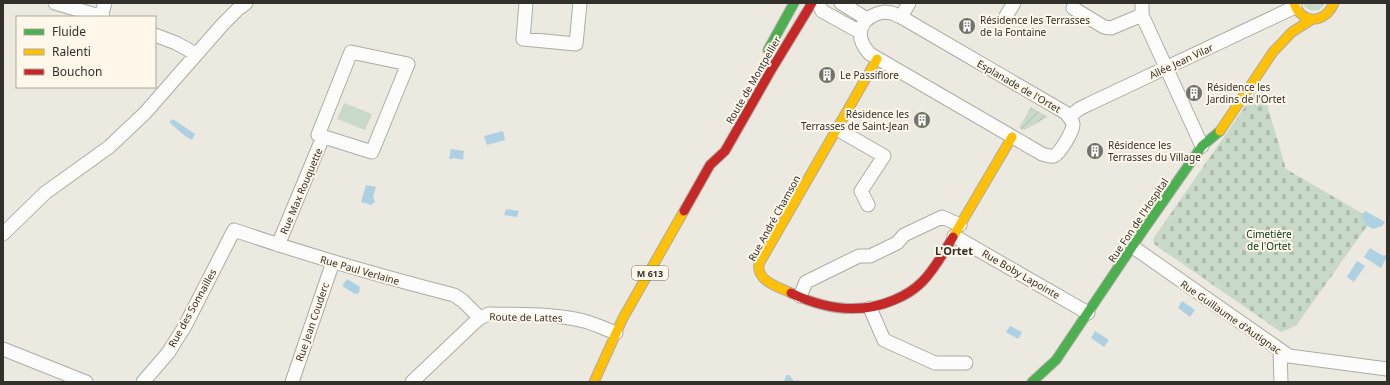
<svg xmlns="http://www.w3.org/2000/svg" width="1390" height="385" font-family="'Noto Sans',sans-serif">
  <defs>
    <pattern id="grass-tufts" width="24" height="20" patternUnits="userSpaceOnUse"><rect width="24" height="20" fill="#c9d9c7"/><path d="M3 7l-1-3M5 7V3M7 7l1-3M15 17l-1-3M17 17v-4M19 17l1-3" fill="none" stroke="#adbbab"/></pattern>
    <pattern id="cemetery-stones" width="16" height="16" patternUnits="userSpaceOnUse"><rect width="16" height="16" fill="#c9d9c7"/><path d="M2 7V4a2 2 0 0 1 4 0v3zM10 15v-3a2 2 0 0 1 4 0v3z" fill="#adbbab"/></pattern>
    <pattern id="garden-furrows" width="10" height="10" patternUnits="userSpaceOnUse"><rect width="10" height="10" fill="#c9d9c7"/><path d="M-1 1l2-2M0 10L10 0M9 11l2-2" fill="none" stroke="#adbbab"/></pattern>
  </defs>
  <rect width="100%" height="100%" fill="#ece9e1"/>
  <path fill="url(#grass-tufts)" d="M1303,3H1325L1319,10C1311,11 1306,10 1303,3Z"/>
  <path fill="url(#cemetery-stones)" d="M1258,88L1263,91L1286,169L1372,219L1296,326L1281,332L1154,244L1153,239Z"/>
  <path fill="#c9d9c7" d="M344,103L372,114L365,130L337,119Z"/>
  <path fill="url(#garden-furrows)" d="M1031,107L1048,117L1024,130L1019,128Z"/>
  <path fill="#add0e2" d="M173,119L195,134L192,140L185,136L169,122Z
    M503,131L505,140L487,145L484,136Z
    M451,149L464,151L463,160L453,158L452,159H449Z
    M366,185L376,187L373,197L375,202L371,205L361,202Z
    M506,209L519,211L517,217L504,215Z
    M1365,211L1385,222L1382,226L1373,229L1364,224L1365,220L1361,218Z
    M1370,248L1383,256L1384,255L1387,256L1381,268L1364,257Z
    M1357,261L1365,266L1354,282L1347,277Z
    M347,279L360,287L359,293L355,294L342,286Z
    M1182,301L1195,310L1190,317L1178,308Z
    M1010,326L1022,332L1018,339L1006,332Z
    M1095,331L1109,340L1104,347L1091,338Z
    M786,375H789L794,381L799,380L800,382H784Z"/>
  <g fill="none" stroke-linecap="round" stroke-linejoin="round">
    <g stroke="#adaba5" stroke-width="15">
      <path id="street" d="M55,3L103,17
        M526,3L523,39L576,44L580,3
        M818,3L822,11L860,32
        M841,3L867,19
        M1142,3V15L1202,146
        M1073,8L1104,27L1111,28L1142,15
        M884,12L892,13L901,17L1066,113C1068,116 1072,120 1073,124C1074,130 1060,153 1054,156C1050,157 1046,155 1042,154L870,54C853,36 859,17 884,12Z
        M101,16L105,3
        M1006,16L1014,3
        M901,17L909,3
        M155,35L176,43L196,54
        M351,52L408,64L372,152L318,135Z
        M1069,117L1079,109L1089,104L1295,7
        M837,129L884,156L861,191L868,205
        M3,234L45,193L109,147L145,113L223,24L238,9L246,3
        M954,236L1088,313
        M278,245L323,137
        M1133,247L1289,356L1387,369
        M800,296L806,282L859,256H870L897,243L904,235L942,217L960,225
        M870,308L884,340L935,363H966
        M3,349L86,382
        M1280,351L1281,382
        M143,382L168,353L185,326L234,230C307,255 380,276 454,295L463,301L480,318
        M292,382L333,262
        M412,382L474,323L480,318L489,314C520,315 553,313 584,321C595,324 605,329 616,333"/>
    </g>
    <g stroke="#adaba5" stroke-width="11">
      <path id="fast" d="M768,50L794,3
        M1032,382L1056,360L1142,232L1202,146L1220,131"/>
    </g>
    <g stroke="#adaba5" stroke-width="11">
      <path id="slow" d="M1294,3C1302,25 1325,24 1334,3
        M1220,131L1273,52L1292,32L1311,20
        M953,237L1012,137
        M791,293C779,287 756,281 759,264L877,59
        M594,382L623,318L684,211"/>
    </g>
    <g stroke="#adaba5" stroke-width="11">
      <path id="jam" d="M684,211L710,165L725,151L770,72L812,3
        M791,293C824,309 859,315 894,300C904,296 914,290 922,282C935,269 944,252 953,237"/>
    </g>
    <use href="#street" stroke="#fcfcfa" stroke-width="13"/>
    <use href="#fast" stroke="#4caf50" stroke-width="9"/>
    <use href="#slow" stroke="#ffc107" stroke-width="9"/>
    <use href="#jam" stroke="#c62828" stroke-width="9"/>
  </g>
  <defs>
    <g id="building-disc" transform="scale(0.9)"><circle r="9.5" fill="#74716b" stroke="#fef7ea"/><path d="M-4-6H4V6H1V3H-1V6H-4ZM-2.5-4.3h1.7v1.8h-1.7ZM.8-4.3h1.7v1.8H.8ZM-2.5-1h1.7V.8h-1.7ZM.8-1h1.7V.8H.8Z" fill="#fff"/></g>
  </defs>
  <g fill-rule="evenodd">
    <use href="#building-disc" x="967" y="26"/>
    <use href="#building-disc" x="827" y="75"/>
    <use href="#building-disc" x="1194" y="93"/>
    <use href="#building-disc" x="922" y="120"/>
    <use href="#building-disc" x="1095" y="151"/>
  </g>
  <g text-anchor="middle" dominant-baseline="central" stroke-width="4" stroke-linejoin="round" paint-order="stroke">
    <rect fill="#fef7ea" stroke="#706c64" stroke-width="1" x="632" y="266" width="36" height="14" rx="3"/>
    <g font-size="9" font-weight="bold" fill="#33302b">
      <text x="650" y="273">M 613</text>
    </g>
    <g font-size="10" fill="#33302b" stroke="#fef7ea" text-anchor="start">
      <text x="980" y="20">Résidence les Terrasses<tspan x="980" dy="12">de la Fontaine</tspan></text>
      <text x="840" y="75">Le Passiflore</text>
      <text x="1207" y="87">Résidence les<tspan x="1207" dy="12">Jardins de l'Ortet</tspan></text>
      <text x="909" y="114" text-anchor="end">Résidence les<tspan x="909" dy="12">Terrasses de Saint-Jean</tspan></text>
      <text x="1108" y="145">Résidence les<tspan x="1108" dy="12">Terrasses du Village</tspan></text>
    </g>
    <g font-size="10" fill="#33302b" stroke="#fef7ea">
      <text transform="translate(1181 61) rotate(-25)">Allée Jean Vilar</text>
      <text transform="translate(753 80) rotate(-60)">Route de Montpellier</text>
      <text transform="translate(1019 86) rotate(30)">Esplanade de l'Ortet</text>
      <text transform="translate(301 191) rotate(-67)">Rue Max Rouquette</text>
      <text transform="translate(774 218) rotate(-61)">Rue André Chamson</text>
      <text transform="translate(1138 220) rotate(-56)">Rue Fon de l'Hospital</text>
      <text transform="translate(360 270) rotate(16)">Rue Paul Verlaine</text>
      <text transform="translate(1021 274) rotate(30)">Rue Boby Lapointe</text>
      <text transform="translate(192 308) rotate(-61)">Rue des Sonnailles</text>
      <text transform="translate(526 317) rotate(1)">Route de Lattes</text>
      <text transform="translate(1231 317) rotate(35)">Rue Guillaume d'Autignac</text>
      <text transform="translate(312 322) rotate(-71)">Rue Jean Couderc</text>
    </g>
    <g font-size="10" fill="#043918" stroke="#fef7ea">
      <text x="1269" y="234">Cimetière<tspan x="1269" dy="12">de l'Ortet</tspan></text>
    </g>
    <g font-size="11" font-weight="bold" fill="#33302b" stroke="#fef7ea">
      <text x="954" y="250">L'Ortet</text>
    </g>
  </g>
  <rect width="1390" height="385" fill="none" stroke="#33302b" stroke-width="8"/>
  <rect x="16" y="16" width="140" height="72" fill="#fef7ea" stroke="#ada79e"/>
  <rect x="24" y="29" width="20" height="6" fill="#4caf50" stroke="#ada79e"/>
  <text x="52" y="36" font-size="12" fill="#33302b">Fluide</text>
  <rect x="24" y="49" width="20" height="6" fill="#ffc107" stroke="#ada79e"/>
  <text x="52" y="56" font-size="12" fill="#33302b">Ralenti</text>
  <rect x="24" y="69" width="20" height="6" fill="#c62828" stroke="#ada79e"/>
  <text x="52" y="76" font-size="12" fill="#33302b">Bouchon</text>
</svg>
